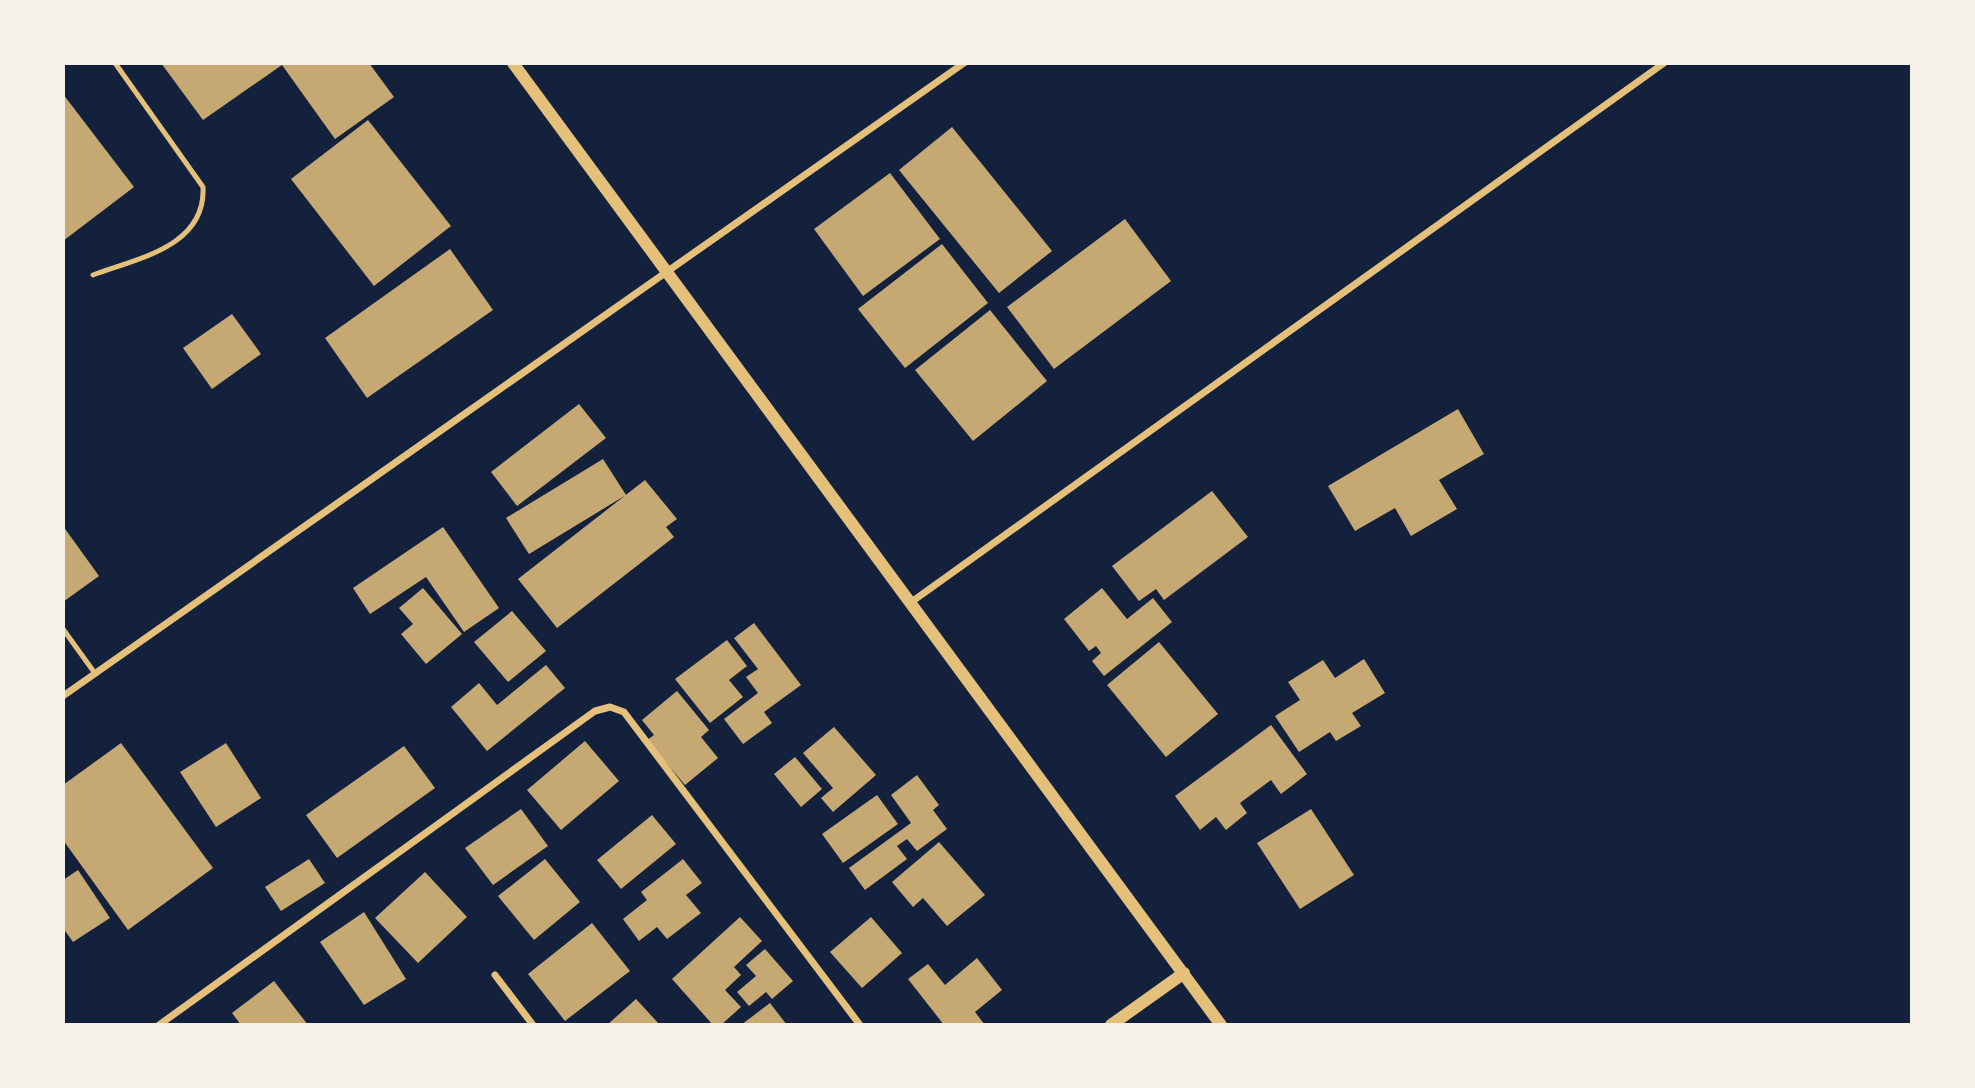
<svg xmlns="http://www.w3.org/2000/svg" width="1975" height="1088" font-family="'DM Sans',sans-serif">
  <rect width="100%" height="100%" fill="#14213d"/>
  <path fill="#c6a872" d="M161,63H369L394,97L335,139L282,65L203,120Z
    M63,94L134,187L63,241Z
    M368,120L451,226L374,286L291,179Z
    M952,127L1052,251L999,293L899,170Z
    M890,173L940,239L863,296L814,229Z
    M1125,219L1171,281L1054,369L1007,307Z
    M942,244L988,303L905,368L858,309Z
    M450,249L493,310L367,398L325,338Z
    M990,310L1047,381L973,441L915,370Z
    M232,314L261,354L212,389L183,348Z
    M579,404L606,438L517,506L491,472Z
    M1458,409L1484,454L1439,480L1457,509L1411,536L1395,508L1355,531L1328,486Z
    M603,459L626,495L529,554L506,518Z
    M645,480L677,519L666,527L674,537L557,628L518,579Z
    M1212,491L1248,537L1164,600L1156,589L1139,601L1112,566Z
    M63,526L99,576L63,602Z
    M443,527L499,608L464,632L426,577L370,614L353,588Z
    M423,588L462,634L426,664L401,634L413,624L399,608Z
    M1102,588L1127,619L1153,598L1172,622L1104,676L1092,661L1101,653L1096,646L1089,651L1064,619Z
    M512,611L546,651L508,682L474,642Z
    M754,623L801,685L764,712L772,723L743,744L724,719L758,693L746,677L758,669L734,638Z
    M727,640L747,666L729,680L743,697L710,723L675,679Z
    M1159,642L1218,714L1166,757L1107,685Z
    M1364,659L1385,693L1352,713L1361,726L1336,741L1330,732L1299,752L1275,716L1300,700L1288,682L1323,660L1335,678Z
    M546,665L565,688L487,751L451,707L479,683L497,705Z
    M677,691L709,730L701,737L718,758L685,785L647,740L654,735L642,720Z
    M1271,725L1307,774L1281,794L1271,780L1240,803L1247,813L1226,830L1216,817L1200,830L1175,796Z
    M834,727L876,775L833,812L821,798L833,788L803,753Z
    M585,741L619,781L561,830L527,790Z
    M121,743L213,868L128,930L63,840V785Z
    M226,743L261,798L216,827L180,772Z
    M404,746L435,788L337,858L306,815Z
    M795,757L822,789L801,807L774,774Z
    M917,775L939,805L933,810L947,829L917,851L907,839L897,846L907,859L865,890L849,868L911,823L891,795Z
    M877,795L898,824L843,863L822,834Z
    M521,809L548,846L493,885L465,848Z
    M1311,809L1354,875L1300,909L1257,843Z
    M652,815L676,844L621,889L597,860Z
    M939,842L985,895L947,926L923,898L913,907L892,882Z
    M309,859L325,883L281,911L265,887Z
    M545,859L580,902L534,940L498,896Z
    M683,859L702,883L686,895L701,913L667,939L657,927L639,941L623,919L647,900L641,892Z
    M78,870L110,918L73,942L63,928V880Z
    M425,872L467,917L418,963L375,918Z
    M364,912L406,979L364,1005L320,942Z
    M740,917L762,941L734,967L741,975L725,990L741,1007L721,1025H713L672,979Z
    M871,917L902,953L862,988L830,952Z
    M592,923L630,971L565,1021L528,974Z
    M765,949L793,981L772,999L766,992L749,1006L737,992L756,976L746,965Z
    M977,958L1002,990L975,1012L985,1025H944L908,979L928,964L945,985Z
    M274,981L308,1025H241L232,1013Z
    M636,999L660,1025H607Z
    M770,1003L787,1025H741Z"/>
  <g fill="none" stroke-linecap="round" stroke-linejoin="round">
    <path stroke="#e5c07b" stroke-width="5" d="M93,275C139,258 206,246 203,187L115,63
      M63,629L94,672"/>
    <path stroke="#e5c07b" stroke-width="7" d="M910,603L1664,63
      M63,696L964,63
      M495,975L533,1025
      M159,1025L595,711L610,707L624,712L860,1025"/>
    <path stroke="#e5c07b" stroke-width="12" d="M513,63L1221,1025
      M1111,1025L1184,973"/>
  </g>
  <rect width="1975" height="1088" fill="none" stroke="#f6f1e7" stroke-width="130"/>
</svg>
